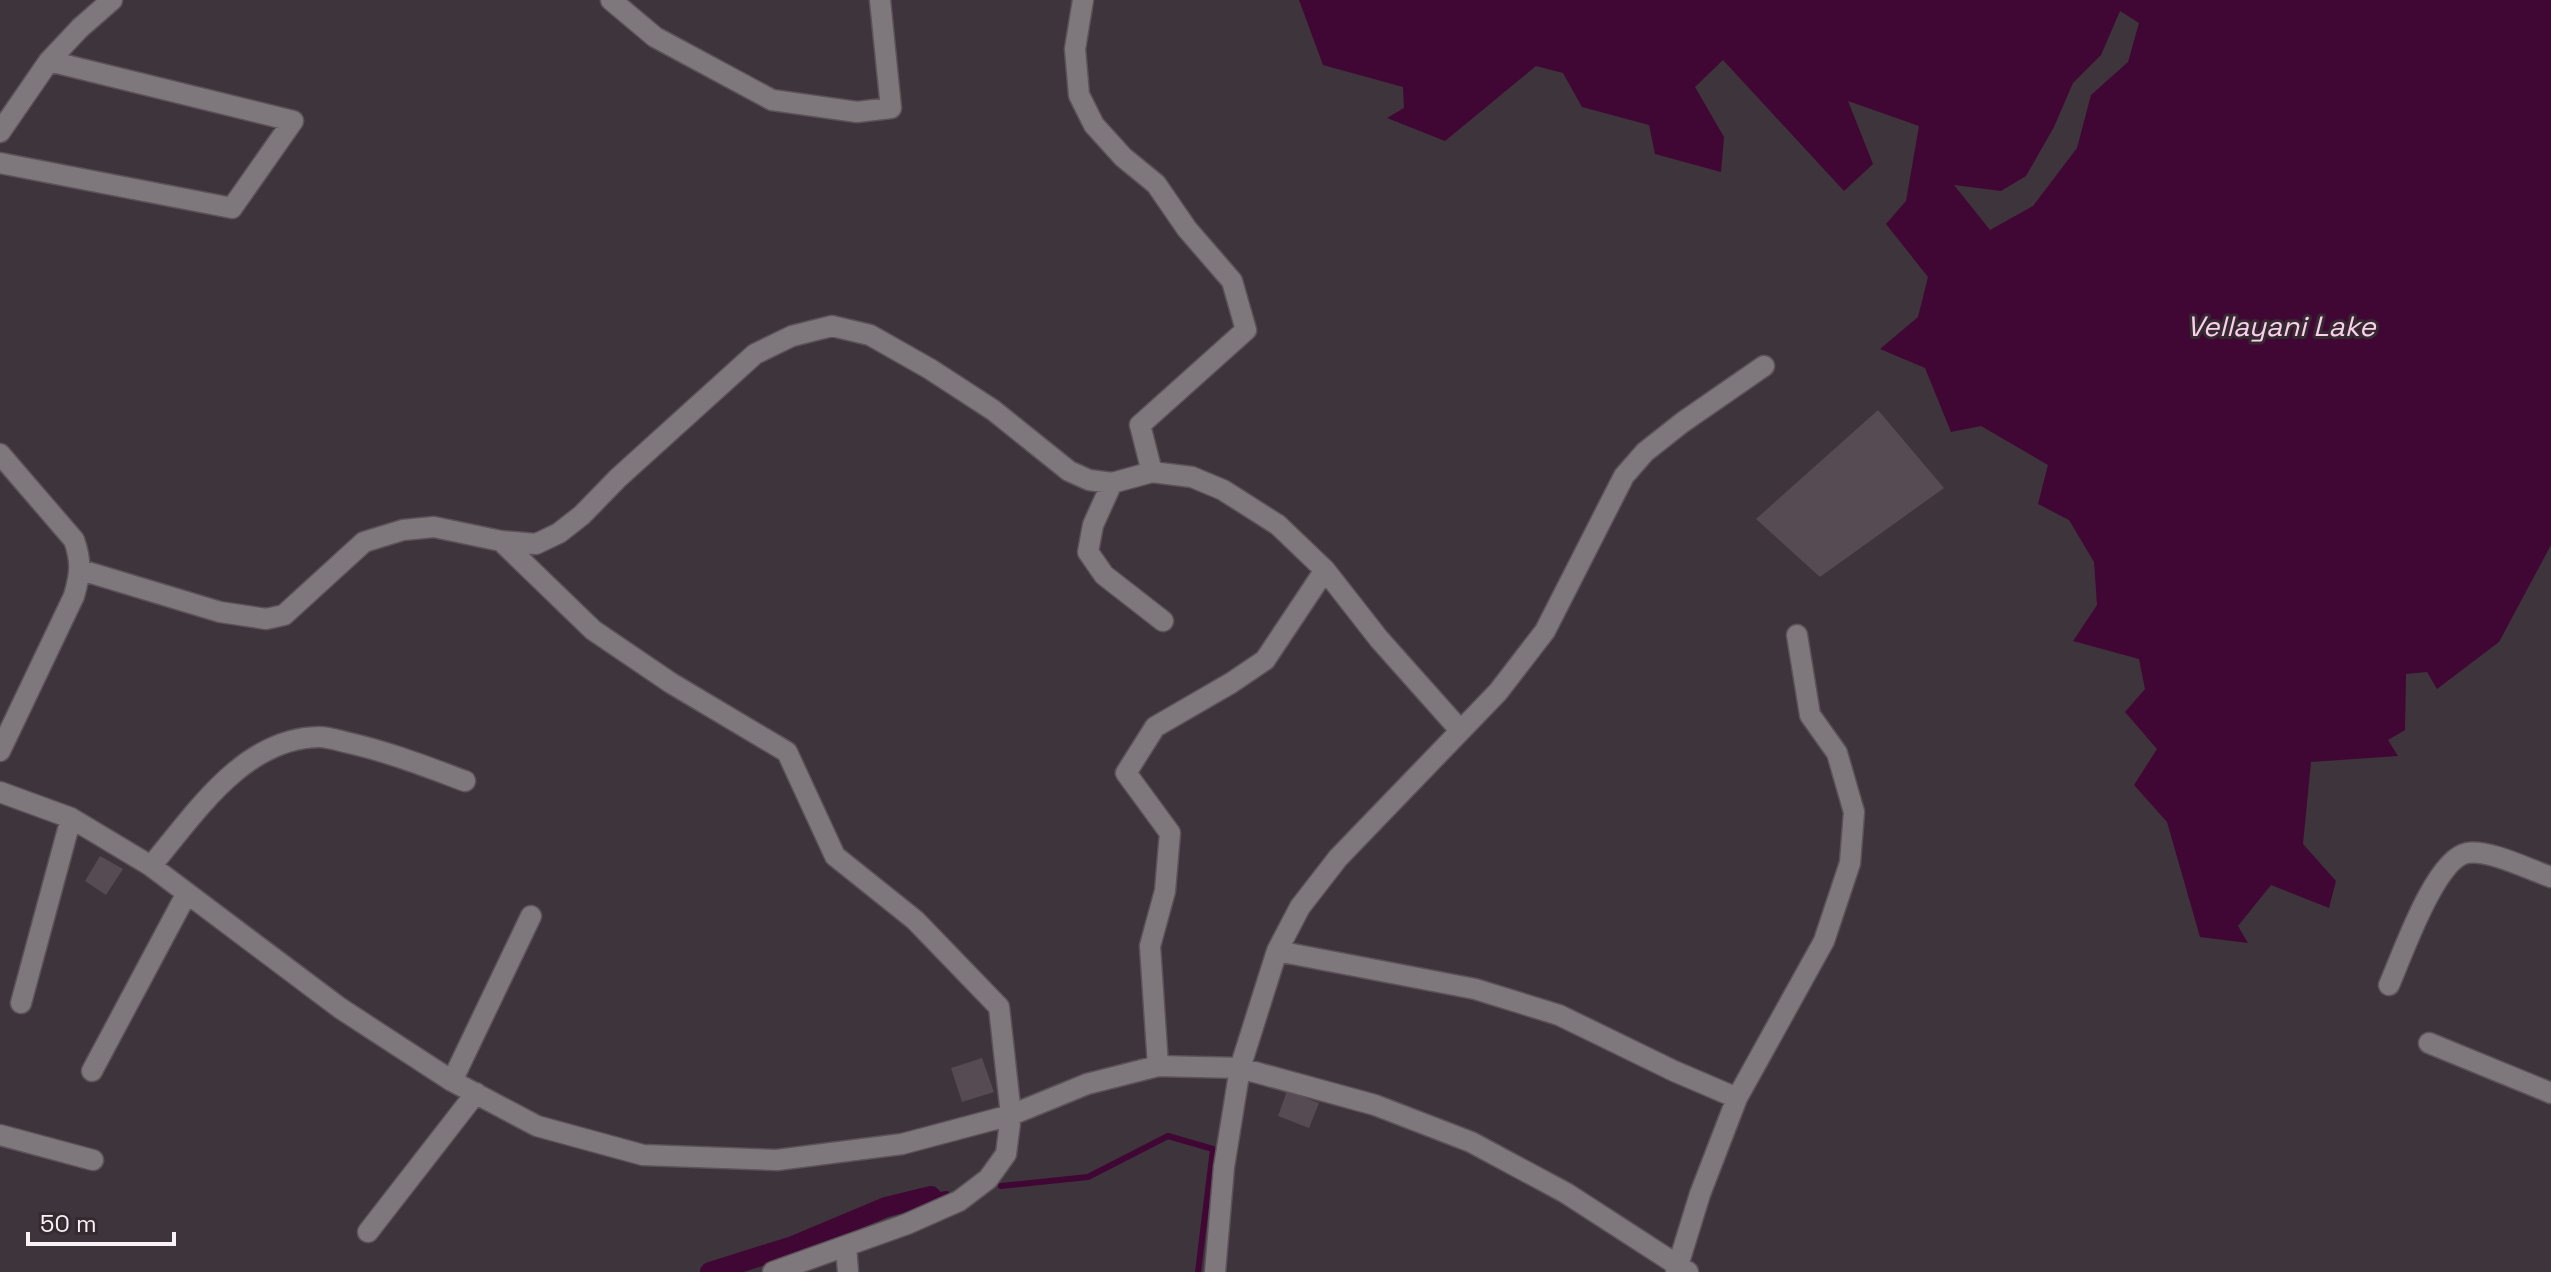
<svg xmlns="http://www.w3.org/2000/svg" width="2551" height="1272" font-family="'Space Grotesk',sans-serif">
  <rect width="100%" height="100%" fill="#3e343b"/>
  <path fill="#410734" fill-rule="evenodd" d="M1299,0H2551V545L2499,642L2437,689L2427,672L2406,674L2405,730L2388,740L2398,756L2311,762L2303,844L2336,881L2329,908L2271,885L2238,926L2248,943L2200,937L2167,822L2134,785L2157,749L2125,712L2145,689L2139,659L2073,641L2097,605L2094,562L2069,520L2038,504L2048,465L1981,426L1951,432L1925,368L1880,349L1918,317L1928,277L1886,224L1906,201L1919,126L1848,101L1873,164L1844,191L1723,60L1695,87L1724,137L1721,172L1655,154L1649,125L1582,107L1563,73L1536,66L1445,141L1387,118L1404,108L1403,87L1323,65ZM2120,11L2139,23L2128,62L2091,95L2077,148L2033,206L1990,230L1954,185L2001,191L2026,176L2054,127L2073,83L2101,55Z"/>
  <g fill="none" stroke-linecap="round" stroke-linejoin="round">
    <path stroke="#410734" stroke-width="6" d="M1001,1186L1088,1177L1168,1136L1213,1149L1198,1272
      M931,1196L947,1194"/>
    <path stroke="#410734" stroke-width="20" d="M710,1272L793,1246L886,1207L931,1196"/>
  </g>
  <path fill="#564b52" d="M1878,410L1944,488L1820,577L1756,519Z
    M100,856L123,869L106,895L85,881Z
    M982,1058L994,1092L962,1102L951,1068Z
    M1287,1091L1319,1103L1309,1128L1278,1116Z"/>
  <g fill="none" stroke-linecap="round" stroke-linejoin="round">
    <g stroke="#5c5259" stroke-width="23">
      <path id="minor" d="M611,0L655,37L772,100L857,112L891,108L880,0
        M1083,0L1075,49L1079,95L1094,125L1123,157L1156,184L1187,229L1232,281L1246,330L1140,425L1152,472
        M0,132L49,61L80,28L112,0
        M0,163L232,208L293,121L49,61
        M0,454L74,540C82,562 80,575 74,596L0,751
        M1112,483L1093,525L1088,552L1104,575L1163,621
        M501,541L593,630L671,683L787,752L835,856L915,920L999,1007L1011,1115L1006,1154L988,1179L959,1201L907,1224L773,1272
        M81,570L220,612L266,619L284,615L364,542L403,530L434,527L501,541L536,544L559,533L582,515L618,478L755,354L792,336L832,326L870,335L930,369L993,410L1069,471L1089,480L1112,483L1152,472L1192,477L1223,490L1278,525L1325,570L1379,639L1460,730
        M0,792L71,818L151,866L340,1008L452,1081L537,1126L643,1155L777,1160L902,1144L1011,1115L1087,1084L1158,1066L1240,1068L1375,1105L1471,1142L1566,1193L1688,1272
        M151,866C195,814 243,738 319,737C329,737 340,741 349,743C389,752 427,767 465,781
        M1277,951L1475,989L1559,1015L1674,1071L1737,1098
        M2389,985C2402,956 2435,859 2467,853C2489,849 2530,870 2551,877
        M21,1003L71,818
        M2429,1043L2551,1093
        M1158,1066L1150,946L1165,891L1170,833L1126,773L1155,727L1231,683L1265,660L1325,570
        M92,1071L187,893
        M452,1081L531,916
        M0,1135L93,1160
        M368,1232L476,1093
        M846,1246L848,1272
        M1215,1272L1224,1167L1240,1068L1277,951L1300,907L1338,858L1498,692L1545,631L1624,476L1645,452L1683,422L1764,366
        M1676,1272L1700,1194L1737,1098L1824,941L1850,863L1854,812L1837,753L1810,715L1797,635"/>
    </g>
    <use href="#minor" stroke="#7e787c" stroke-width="20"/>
  </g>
  <g text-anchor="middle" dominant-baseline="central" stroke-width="6" stroke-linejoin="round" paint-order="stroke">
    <g font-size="28" font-style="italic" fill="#fccfed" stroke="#342a30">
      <text x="2281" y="326">Vellayani Lake</text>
    </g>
  </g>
  <path d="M28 1232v12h146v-12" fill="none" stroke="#f8f1f6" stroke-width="4"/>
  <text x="40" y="1232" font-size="24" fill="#f8f1f6" stroke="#342a30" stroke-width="6" paint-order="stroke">50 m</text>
</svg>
